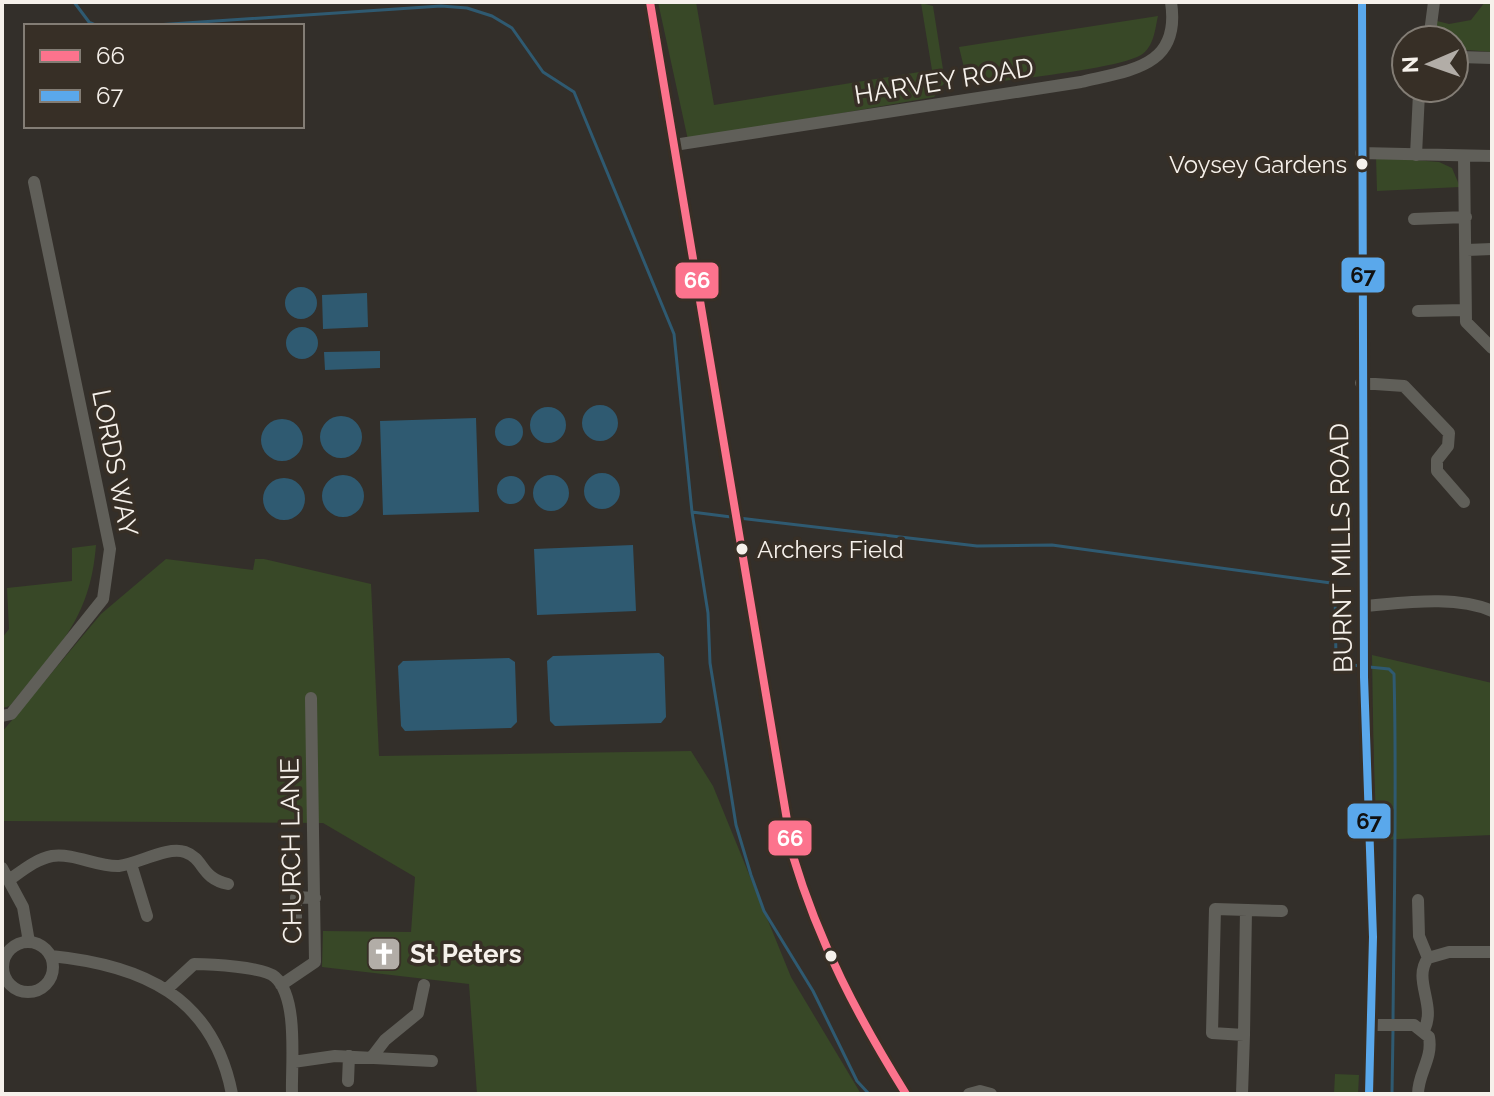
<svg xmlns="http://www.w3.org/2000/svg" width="1494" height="1096" font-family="Raleway,sans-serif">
  <rect width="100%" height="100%" fill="#332f2a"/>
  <path fill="#384827" d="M658,2H696L714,105L932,70L921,3L933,6L945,82L934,97L688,140Z
    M1485,2H1492V52L1454,49V40H1426L1429,19L1449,24L1471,20Z
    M1158,16C1155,29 1154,47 1141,55C1117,69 1014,79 980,84L966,76L959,47Z
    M1376,157L1439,162L1452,168L1460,187L1377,191Z
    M96,545C90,622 56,648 10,706L2,708V638L9,629L7,588L72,581V548Z
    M166,559L253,570L255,559H264L371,584L379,756L691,751L713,786L791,977L861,1094H477L469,984L322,967L323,931L411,932L415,877L323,823L2,821V732L101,614Z
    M1372,655L1492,683V835L1375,840Z
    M1335,1074L1359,1075L1358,1094H1334Z"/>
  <path fill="#2f5a71" d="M285 303a16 16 0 1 1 32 0a16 16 0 1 1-32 0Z
    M367,293L368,327L323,329L322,295Z
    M286 343a16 16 0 1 1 32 0a16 16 0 1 1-32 0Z
    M380,351V368L325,370L324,352Z
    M582 423a18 18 0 1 1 36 0a18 18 0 1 1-36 0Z
    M530 425a18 18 0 1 1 36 0a18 18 0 1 1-36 0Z
    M320 437a21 21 0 1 1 42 0a21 21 0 1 1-42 0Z
    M495 432a14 14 0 1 1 28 0a14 14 0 1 1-28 0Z
    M476,418L479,512L383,515L380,421Z
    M261 440a21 21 0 1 1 42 0a21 21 0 1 1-42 0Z
    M584 491a18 18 0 1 1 36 0a18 18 0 1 1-36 0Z
    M322 496a21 21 0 1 1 42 0a21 21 0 1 1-42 0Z
    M533 493a18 18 0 1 1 36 0a18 18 0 1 1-36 0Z
    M497 490a14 14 0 1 1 28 0a14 14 0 1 1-28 0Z
    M263 499a21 21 0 1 1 42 0a21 21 0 1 1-42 0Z
    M633,545L636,611L537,615L534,549Z
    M659,653L664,657L666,717L661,723L555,726L550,721L547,661L553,656Z
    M509,658L515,662L517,722L511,728L405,731L401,726L398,666L403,661Z"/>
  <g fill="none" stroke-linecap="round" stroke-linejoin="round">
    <path stroke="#2f5a71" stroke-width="3" d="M74,2L89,22L98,26
      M141,26L441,6L467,8L492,16L512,28L543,72L574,92L674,334L692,512
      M731,517L692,512L708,613L710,663L718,712L736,825L751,875L764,911L813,991L857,1081L869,1094
      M739,518L977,546L1052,545L1331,583L1335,587L1336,663L1361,666
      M1369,667L1389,669L1394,674C1397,791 1394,906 1393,1022
      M1392,1094L1393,1030"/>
    <path stroke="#605f59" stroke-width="12" d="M650,2L793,856C819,943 858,1017 906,1094
      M1362,2L1364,677L1373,937L1369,1094
      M1429,40L1434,2
      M1460,57L1492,58
      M674,145L1081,82C1131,70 1181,67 1171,2
      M1361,153L1492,156
      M1416,155L1419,93
      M1464,156L1466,322L1492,348
      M1414,219L1466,217
      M1467,250L1492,249
      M1418,311L1465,310
      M1361,383L1404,386L1449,433L1448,446L1437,460V471L1464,502
      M1364,606C1403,603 1455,595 1492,611
      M2,716L11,714L103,599L110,549L34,182
      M131,864L147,916
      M2,868L23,907L29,942
      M9,880C22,871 36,859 52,856C75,853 97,867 119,866C138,864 167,846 185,852C205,859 200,878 228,884
      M1418,900L1419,936L1428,958
      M296,921V897L315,898
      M3 967a25 25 0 1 1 50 0a25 25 0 1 1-50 0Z
      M51,956C142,965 213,996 232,1094
      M281,985L315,962L311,698
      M168,988L194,964C210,964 264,967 275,977C299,998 291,1065 292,1094
      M1370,1025H1414L1429,1037C1433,1059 1418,1073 1418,1094
      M1424,1030C1437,1005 1412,980 1428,958L1449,952H1492
      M1244,1035L1246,910
      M372,1057L385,1040L418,1013L424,985
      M293,1062L335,1056L432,1061
      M348,1081L349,1056
      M969,1094L980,1091L991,1094
      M1242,1094L1244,1035L1212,1033L1215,909L1282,911"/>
    <g stroke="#372f26" stroke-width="14">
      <path id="bus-1" d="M650,2L793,856C819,943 858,1017 906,1094"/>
    </g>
    <g stroke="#372f26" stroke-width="14">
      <path id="bus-2" d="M1362,2L1364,677L1373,937L1369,1094"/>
    </g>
    <use href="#bus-1" stroke="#fc738d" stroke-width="8"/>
    <use href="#bus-2" stroke="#5aa8eb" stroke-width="8"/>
  </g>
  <defs>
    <g id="church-square" transform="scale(1.8)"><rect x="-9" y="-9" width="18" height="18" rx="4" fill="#b2ada7" stroke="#372f26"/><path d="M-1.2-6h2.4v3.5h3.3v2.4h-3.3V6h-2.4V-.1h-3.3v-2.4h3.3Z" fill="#fff"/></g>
  </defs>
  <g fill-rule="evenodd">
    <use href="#church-square" x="384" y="954"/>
  </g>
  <g fill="#f6f1eb" stroke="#372f26" stroke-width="3">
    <circle cx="1362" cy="164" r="7"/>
    <circle cx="742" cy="549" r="7"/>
    <circle cx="831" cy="956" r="7"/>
  </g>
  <g text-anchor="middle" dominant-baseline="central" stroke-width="7" stroke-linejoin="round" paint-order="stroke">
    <g font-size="24" fill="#f6f1eb" stroke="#372f26" text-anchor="end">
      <text x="1347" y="164">Voysey Gardens</text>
      <text x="757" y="549" text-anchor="start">Archers Field</text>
    </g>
    <g font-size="26" fill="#f6f1eb" stroke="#372f26">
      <text transform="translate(944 81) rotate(-9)">HARVEY ROAD</text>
      <text transform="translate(115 463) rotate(79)">LORDS WAY</text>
      <text transform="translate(1341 548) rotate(-91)">BURNT MILLS ROAD</text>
      <text transform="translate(291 851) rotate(-91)">CHURCH LANE</text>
    </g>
    <g font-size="26" font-weight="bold" fill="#f6f1eb" stroke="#372f26" text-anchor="start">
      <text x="410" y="954">St Peters</text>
    </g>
  </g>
  <g stroke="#372f26" stroke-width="3">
    <rect x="1340" y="256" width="46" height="38" rx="8" fill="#5aa8eb"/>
    <rect x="674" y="261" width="46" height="39" rx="8" fill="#fc738d"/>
    <rect x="1346" y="802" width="46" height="38" rx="8" fill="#5aa8eb"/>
    <rect x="767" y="819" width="46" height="38" rx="8" fill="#fc738d"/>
  </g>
  <g font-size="22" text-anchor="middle" font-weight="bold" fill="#fff">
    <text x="697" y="288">66</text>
    <text x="790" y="846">66</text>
  </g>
  <g font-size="22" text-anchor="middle" font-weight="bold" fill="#111">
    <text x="1363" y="283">67</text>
    <text x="1369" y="829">67</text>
  </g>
  <rect width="1494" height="1096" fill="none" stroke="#f6f1eb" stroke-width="8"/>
  <rect x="24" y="24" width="280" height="104" fill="#372f26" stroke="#837d75" stroke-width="2"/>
  <rect x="40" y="50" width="40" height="12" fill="#fc738d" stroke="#837d75" stroke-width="2"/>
  <text x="96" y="64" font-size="24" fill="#f6f1eb">66</text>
  <rect x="40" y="90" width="40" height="12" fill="#5aa8eb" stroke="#837d75" stroke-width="2"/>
  <text x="96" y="104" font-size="24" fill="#f6f1eb">67</text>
  <g transform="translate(1430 64) rotate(268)"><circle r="38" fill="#372f26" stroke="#837d75" stroke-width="2"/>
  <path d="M0-6L14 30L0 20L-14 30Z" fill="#b2ada7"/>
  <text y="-12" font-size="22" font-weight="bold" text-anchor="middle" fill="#f6f1eb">N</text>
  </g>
</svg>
